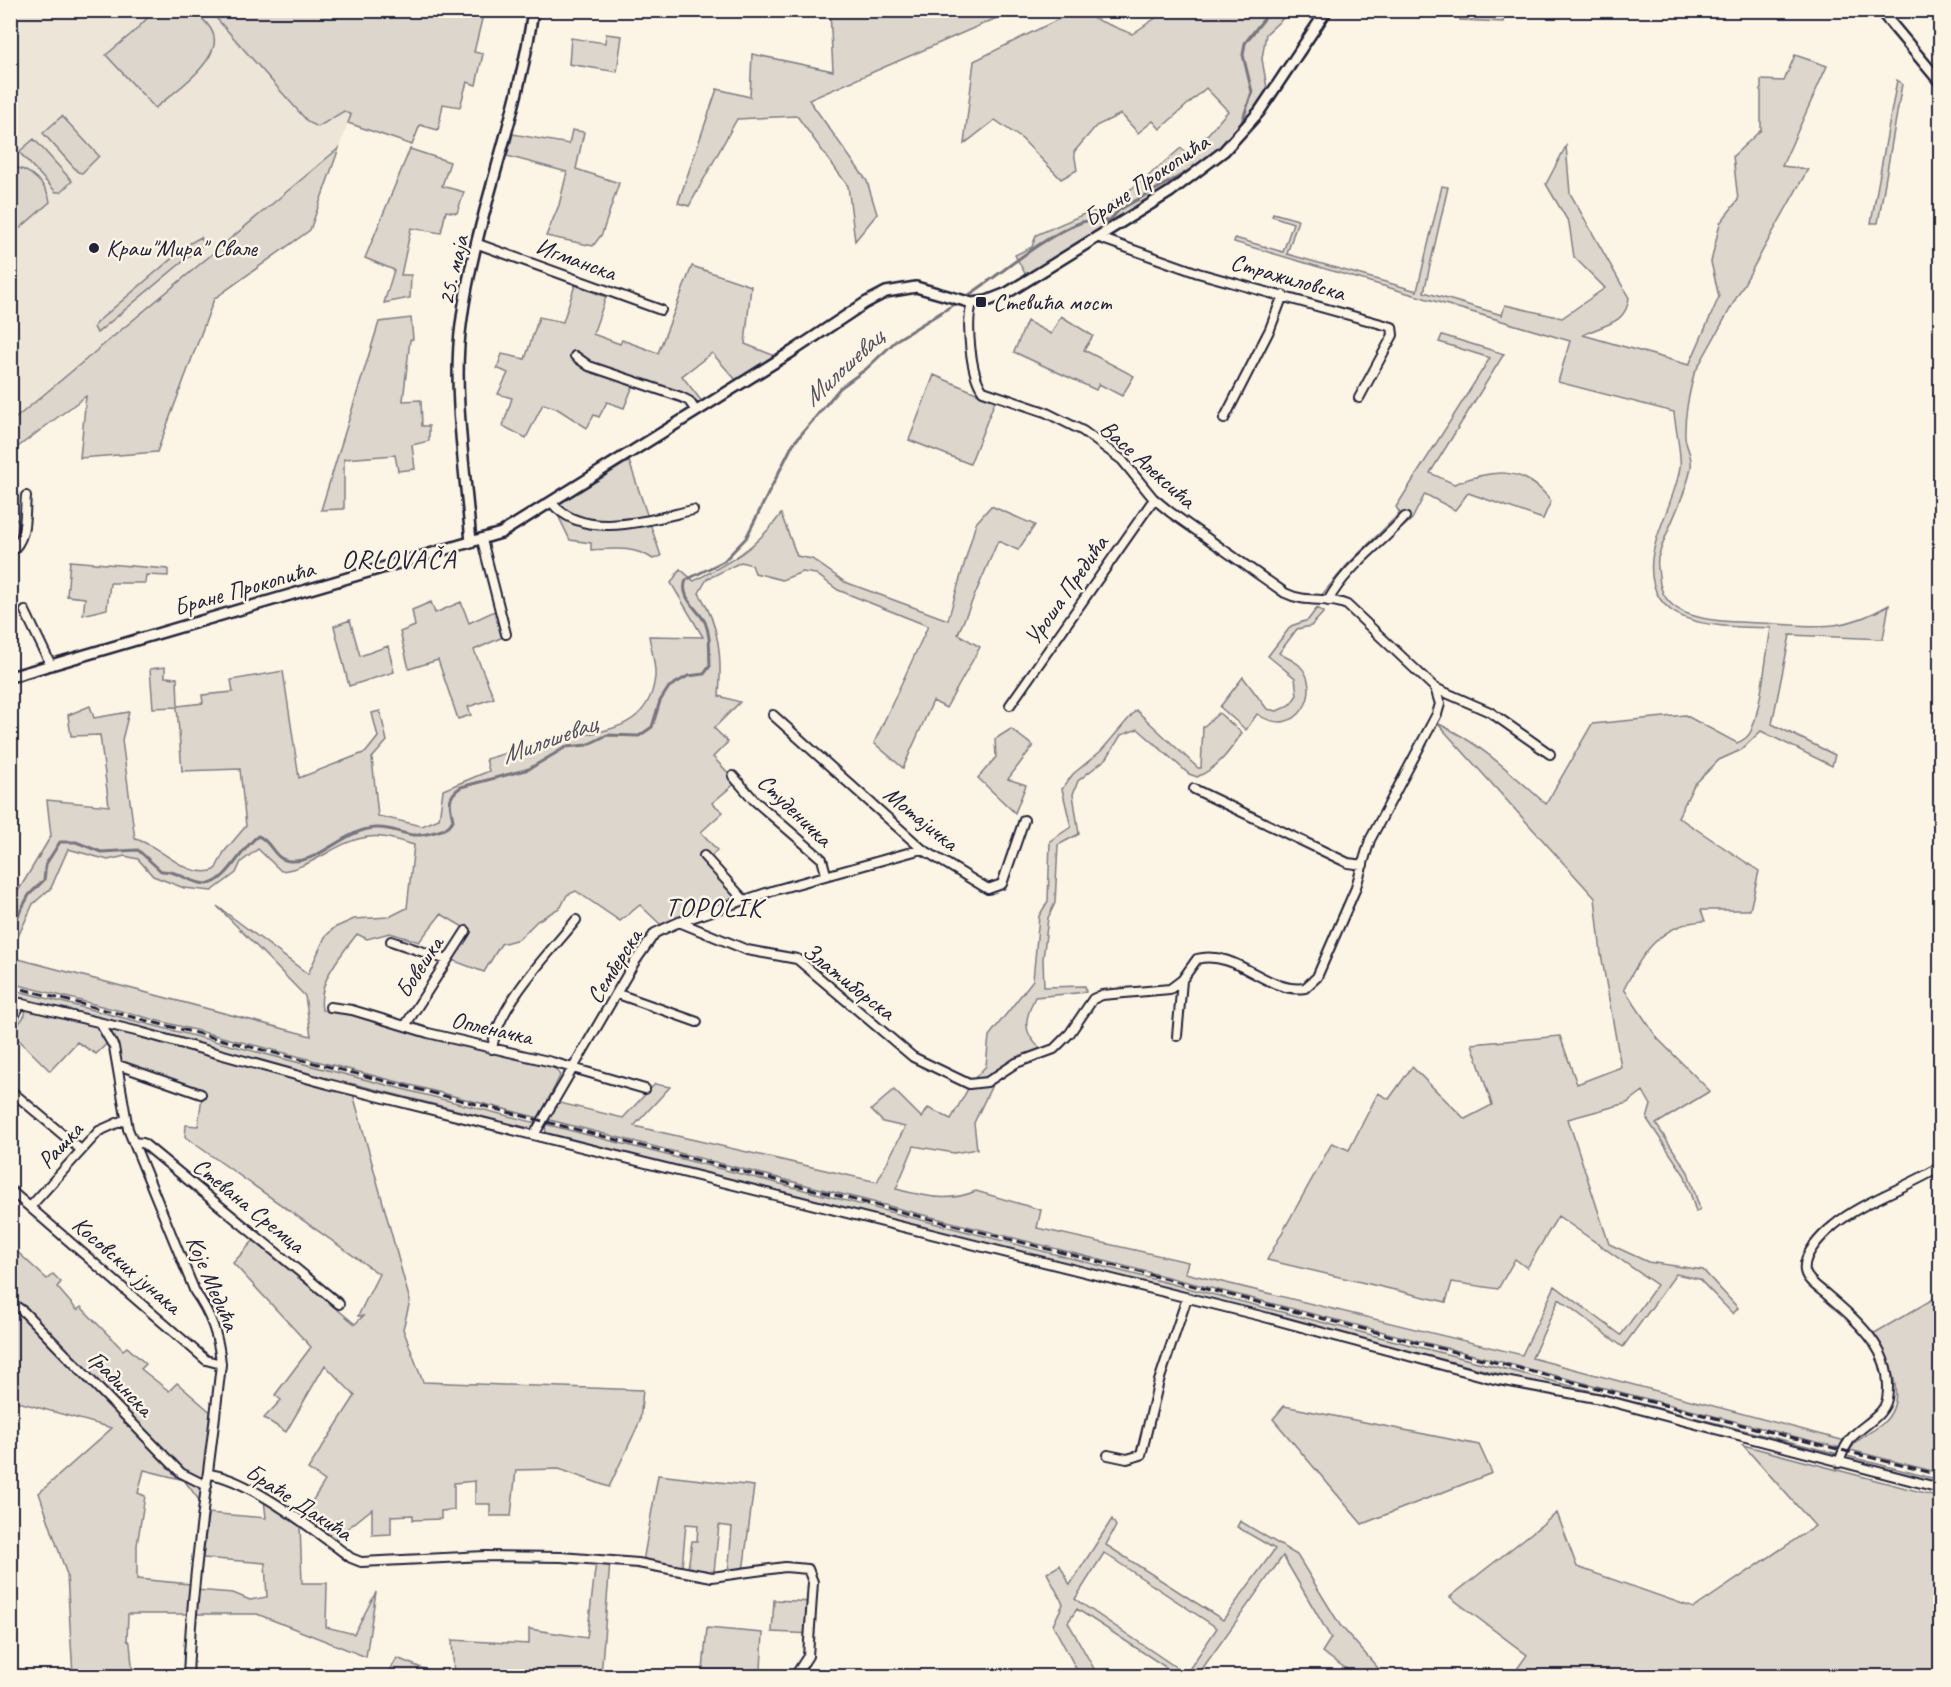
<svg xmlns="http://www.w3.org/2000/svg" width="1951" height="1687" font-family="Caveat,sans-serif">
  <rect width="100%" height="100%" fill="#fcf5e5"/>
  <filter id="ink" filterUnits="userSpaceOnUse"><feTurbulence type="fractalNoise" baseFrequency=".0167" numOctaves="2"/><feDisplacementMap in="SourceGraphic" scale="12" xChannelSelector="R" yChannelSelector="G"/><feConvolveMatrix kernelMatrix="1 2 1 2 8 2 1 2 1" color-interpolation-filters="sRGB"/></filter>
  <g filter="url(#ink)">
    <path fill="#ece5d8" d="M11,11H210L308,122L327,123L344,111L351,115L339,148L11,422V236L50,202L15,167H11Z"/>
    <path fill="#dcd6cc" stroke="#7f7c84" stroke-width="1.5" fill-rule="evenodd" d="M154,11H194C201,18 212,26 214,37C219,62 173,93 155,108L106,55L136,30Z
      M210,11H484L474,52L483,54L476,85L467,82L460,107L443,104L438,130L420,125L412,145L348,123L351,115L344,111L318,127L308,122Z
      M830,11L1007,10L1008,13L809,100L867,181L877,214L855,241L848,186L797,116L737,119L689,206L678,203L717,89L750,97L752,54L833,71Z
      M1075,11L1132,34L1166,11H1291L1266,34L1262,59L1267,88L1262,106L1208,166L1027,277L1015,255L1032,247L1036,235L1091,211L1106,214L1112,202L1141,182L1181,148L1189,156L1228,111L1206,88L1160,129L1153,121L1138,133L1121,114L1096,126L1074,152L1077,170L1061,179L1022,139L995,120L964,144L974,61Z
      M1461,11H1505L1503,22L1460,20Z
      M606,34L622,36L617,72L569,64L571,38L605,43Z
      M1795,55L1827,66L1782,166L1808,169L1694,374C1689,395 1684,416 1685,437C1686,448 1693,456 1691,468C1685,499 1667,527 1658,558C1657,563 1658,570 1659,576C1661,625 1726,621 1762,623C1816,626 1841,633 1889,605L1883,639L1790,635L1772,724L1835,755L1832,766L1761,731L1741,750L1719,760L1694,785L1678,817L1759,871L1750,910H1701L1705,921C1661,923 1642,953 1624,989L1658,1039L1710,1091L1656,1124L1688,1172L1700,1209L1696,1212L1685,1176L1647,1119L1651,1105L1643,1091L1627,1103L1568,1119L1609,1244L1648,1262L1703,1270L1738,1308L1733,1314L1699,1279L1676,1274L1623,1347L1559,1299L1532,1358L1849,1442L1844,1449L546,1119L556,1102L623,1118L655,1084L670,1087L634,1126L877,1182L905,1127L883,1122L871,1110L894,1090L922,1118L928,1108L951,1119L973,1080L986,1066L989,1036L1033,980L1039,916L1048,901L1050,841L1071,827L1062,789L1073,774L1101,751L1136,710L1198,768H1201L1203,727L1219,713L1242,733C1229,752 1219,767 1197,777L1189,774L1138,729L1121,735L1107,758L1078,781L1073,794L1079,834L1058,845L1055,903L1048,918L1043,959L1044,987L1085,986L1086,992L1035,997C1025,1018 1021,1032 1041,1049L1015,1059L986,1085L993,1083L974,1123L977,1149L954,1153L914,1146L896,1189C925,1196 948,1203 976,1191L1041,1210L1037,1228L1188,1262L1185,1273L1522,1355L1555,1286L1621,1335L1657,1285L1558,1216L1527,1268L1515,1259L1498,1289L1452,1282L1446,1302L1267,1260L1332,1143L1349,1150L1378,1093L1389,1099L1412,1067L1465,1119L1492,1105L1472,1044L1560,1036L1577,1084L1621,1067L1601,954L1595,898L1437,723C1479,742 1511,773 1546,804L1592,724L1685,715L1737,743C1742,741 1748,738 1751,731C1761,709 1766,655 1771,628C1721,626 1645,631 1652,559C1655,531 1676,497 1680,467C1682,456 1675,426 1674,412L1558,382L1570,341L1234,242L1235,238L1283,252L1293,223L1272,216L1273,213L1298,220L1287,254L1417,291L1442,186L1448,187L1424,292L1502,315L1505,305L1562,318L1605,288L1574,257L1569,223L1546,184L1566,146L1570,193L1629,298C1626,325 1603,324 1583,335L1689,365L1719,297L1711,262L1720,223L1738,200L1733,156L1761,130V80L1784,81Z
      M1897,80L1902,84L1878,223H1871Z
      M62,116L99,156L82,173L78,172L43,133Z
      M572,130L584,132L576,169L619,183L602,234L593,246L546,236L559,205L567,172L507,156L513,134L569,144Z
      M34,139L72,181L61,192H56L21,154L20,151Z
      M339,148L310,230L214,299L157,452L80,458L86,396L11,452V422Z
      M410,149L450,162L442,186L464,192L457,213L446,211L441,233L411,228L401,275H411L410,298L384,303L394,270L365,258Z
      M11,167C28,167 48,185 50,202L11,236Z
      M201,237L204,244L97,333L94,327L96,323L190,243Z
      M692,266L751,286L745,344L775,356L736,380L712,353L682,376L703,403L692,409L684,402L633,386L624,408L607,402L599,417L594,415L587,428L556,408L543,404L526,438L503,426L512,398L498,394L508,373L497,368L502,354L525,359L539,317L563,322L575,285L606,297L593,334L620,344L622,340L658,353Z
      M1061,316L1093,336L1084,350L1134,376L1122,396L1099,384L1096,390L1014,352L1027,321L1051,334Z
      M411,318L413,339L410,340L403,401L421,400L422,426H429V441L412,445L415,469L398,471L395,455L344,459V509L321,510L379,322Z
      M1442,335L1504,354L1430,473L1454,484C1493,469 1524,465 1551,501L1543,519L1468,493L1455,510L1425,494L1412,519L1346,578L1337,595L1320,597L1346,566L1400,513L1396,507L1490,358L1439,342Z
      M934,375L995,401L970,464L909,440Z
      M629,461L661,556L653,559C633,546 614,549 591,550V543L570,540L554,507Z
      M991,506L1035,525L1018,550L998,541L958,634L980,647L946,708L933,701L903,768L874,743L928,626L838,590L816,574L802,572L782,580L755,573L752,565L741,562L707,579L699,593C720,626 722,658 719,696L740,702L714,728L728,742L713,757L737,782L712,803L723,812L701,832L717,850L709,859L747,895L661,925L640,905L620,921L576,891L567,895L561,907L537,921L519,939L501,944L484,972L449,959L470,931L441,914L419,942L390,933L367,939L357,934C341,955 317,981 322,1010L343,1011L473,1048L547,1064L557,1070L560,1076L539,1118L11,983V957L311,1036L305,996L217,906L308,974L325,937L334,928L354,919L389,917L407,908L414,845C399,841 384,835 368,837C336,841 313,868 281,871L258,849L241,862L236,873L212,891L184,888L153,876L138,859L125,856L108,860L68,849L51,888L33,904L11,952V903L51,836L47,800L109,806L100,735L71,736L68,715L90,706L94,718L129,712L122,740L135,839C161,845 186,880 215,870L224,852L246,826L240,769L182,771L177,707L153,708L150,669L165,667V677L177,678L178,706L203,703L202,695L233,692L231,680L283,671L299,778L366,752L378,737L372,713L380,711L387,741L372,758L378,816L422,826L439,819L443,790L489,771L486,759C509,753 533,743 557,739C600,731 649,732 655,677C656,665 651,649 649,636L703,637L671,583L680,569L694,581C732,561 755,549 781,514L797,556L812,559L845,582L948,620L976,523Z
      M10,519L21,520L18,538L10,548Z
      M70,561L168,569V576L146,575L145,583H110L107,609L83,615L85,598L67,596Z
      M431,602L435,613L461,602L469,623L501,608L505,636L474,650L494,698L468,707L471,715L458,719L438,660L409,669L400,632L415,626L412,610Z
      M1317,608L1324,612L1311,626L1297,629L1279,653C1285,657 1293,660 1299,665C1324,688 1299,742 1257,714L1246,730L1220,707L1243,677L1267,709L1277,711L1290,705L1297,695L1295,678L1268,656L1291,626L1308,620Z
      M350,620L360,656L388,646L394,672L349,686L334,626Z
      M1011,729L1033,746L1008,779L1026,785L1015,813L978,778L996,757L995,739Z
      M10,989L536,1123L532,1129L350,1083L410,1301L403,1329L423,1382L643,1390L640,1421L609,1487L559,1469L516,1470L511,1516H490V1504H475V1481L454,1483V1510L441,1511V1519L413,1520V1515L391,1516V1534L372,1535V1509L333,1540L302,1517L325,1481L308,1469L355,1396L325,1365L286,1432L264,1418L281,1400L275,1395L311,1347L233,1263L254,1240L355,1324L363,1316H358L379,1274L185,1137L186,1125L198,1126L202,1096L123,1069L115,1036L96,1054L77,1042L50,1071L12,1033L25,1015L27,1000L11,996Z
      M545,1124L1842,1455L1837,1460L789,1193L551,1135L546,1133Z
      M11,1246L47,1279L53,1274L61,1282L57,1287L77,1310L81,1307L123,1350L127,1347L146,1364L141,1369L169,1391L177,1383L214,1415L202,1504L184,1480L144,1470L138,1493L145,1496L137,1545V1579L190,1584L188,1614H128L127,1640L130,1643L133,1676H73L67,1575L39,1493L112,1428L11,1400Z
      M1940,1295V1473L1850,1450C1857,1438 1871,1433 1882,1424C1910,1399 1889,1358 1871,1335Z
      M1284,1406L1479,1445L1492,1473L1362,1524L1273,1419Z
      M1743,1445L1940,1497V1676H1512L1527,1655L1450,1597L1557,1513L1577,1567L1694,1608L1815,1526Z
      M1847,1456L1940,1480V1489L1846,1462Z
      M658,1475L754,1486L743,1572L728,1574L732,1527L719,1525L714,1572L688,1568L692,1541H697L698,1525L686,1524L682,1567L643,1562Z
      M264,1499L300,1524L302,1583H327L326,1627L354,1634L376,1592L366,1657L257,1614H195L196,1590L233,1593L250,1600L267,1597L265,1563L203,1558L208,1513L266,1518Z
      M1112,1519L1116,1526L1106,1545L1223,1620L1275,1549L1237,1527L1240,1521L1297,1555L1340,1625L1385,1676H1357L1322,1652L1331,1638L1283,1556L1197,1676H1179L1077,1609L1068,1622L1098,1676H1080L1053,1625L1063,1604L1047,1573L1060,1565L1070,1585ZM1104,1553L1217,1628L1186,1674L1075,1599Z
      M596,1561L610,1562L601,1676H454L452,1640L529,1644V1629L587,1638Z
      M774,1600L814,1602V1634L772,1632Z
      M707,1628L763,1633L761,1670H703Z
      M397,1658L441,1676H387Z"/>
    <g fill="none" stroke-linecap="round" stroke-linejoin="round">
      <path stroke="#78757e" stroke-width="3" d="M1240,128L1252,92L1243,55L1245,43L1271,10
        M1216,153L1228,141
        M963,299C1002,274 1038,239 1082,222C1092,219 1101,223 1110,220L1119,210L1196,167
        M10,930L29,895L44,880L46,864L60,842H76L101,852L138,850L161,871C178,870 190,884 207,884C227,883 241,848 258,836C272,841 273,860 290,861C321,863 344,829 376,828C400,827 405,841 435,832C443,830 449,828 453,820C450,805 446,797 461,787L529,769L566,747L587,745L607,735L639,736L652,727L660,701L669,687L688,676L704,674L710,666C709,651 711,636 705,622C698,609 679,597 686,580L724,561L746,538L793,444L840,388L866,369L898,339L958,302"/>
      <g stroke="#22223b" stroke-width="12">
        <path id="minor" d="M1097,237L1198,273L1392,327L1393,335L1359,398
          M478,244L661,310
          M575,356L589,366L681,397L689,401L696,411
          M1224,419L1270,329L1283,295
          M552,503C584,542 651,519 693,510
          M482,540L506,634
          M10,552C28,540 24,515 26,496
          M1328,601C1347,566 1379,546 1405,517
          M25,611L51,665
          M1435,688L1490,712L1550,754
          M1010,705L1154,499
          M773,715L922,849L988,889L1002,884L1024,820
          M733,776L755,801L822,859L826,874
          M1194,789L1348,863L1363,865
          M704,856L744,900
          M679,922L747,950L797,959L913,1057L969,1084L987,1082L1016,1063L1054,1049L1070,1033L1093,999L1102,995L1170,989L1182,980L1197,959C1237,949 1267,994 1305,988L1317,977L1355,890L1370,840L1437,714L1440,704L1435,688L1347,605C1327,596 1307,604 1285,593L1170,512L1153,498L1122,460L1083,431L1045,412L983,391C970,374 966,323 972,303
          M391,941L447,960
          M618,994L697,1022
          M10,1001L140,1032L328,1084L1261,1316L1494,1379L1601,1399L1940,1488
          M330,1007L352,1010L428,1033L552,1062L645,1089
          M100,1023L114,1047L128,1129L195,1292C211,1314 219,1337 221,1364C210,1468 192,1572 188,1676
          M10,1024L21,1003
          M405,1026L466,931
          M1177,1036L1182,981
          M492,1049C498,1004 549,954 576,920
          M118,1065L201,1094
          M10,1090L81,1150
          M534,1135L634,963L655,933L679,922L775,890L922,849
          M133,1142L143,1143L339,1304
          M10,1190L206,1360L221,1364
          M30,1207L99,1131L126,1119
          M10,1302L24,1312L181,1473L207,1486
          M1108,1455L1127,1459L1141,1455L1159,1381L1187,1298
          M1839,1463C1842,1453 1846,1443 1854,1435C1865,1424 1884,1415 1887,1399C1895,1351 1858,1322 1826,1294C1819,1288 1807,1281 1805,1271C1802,1255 1822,1235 1833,1226C1861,1202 1908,1187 1940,1167
          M209,1474C250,1479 318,1533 351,1558L361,1562L485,1556L561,1557L638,1563L712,1577L785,1567L808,1569L813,1582L808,1656L795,1676"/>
      </g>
      <g stroke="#22223b" stroke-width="14">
        <path id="tertiary" d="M1880,10L1940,82
          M471,543C466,476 452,389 461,325C474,219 519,117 533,10
          M10,677L501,533L793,351L865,303L886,292L916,287L972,303L987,301L1007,293L1170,192L1224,151L1259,112L1327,10"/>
      </g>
      <use href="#minor" stroke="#fcf5e5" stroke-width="8"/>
      <use href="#tertiary" stroke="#fcf5e5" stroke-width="9"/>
      <path stroke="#22223b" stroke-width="3" stroke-dasharray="9 4.5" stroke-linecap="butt" d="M10,986L1940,1475"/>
    </g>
  </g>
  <g fill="#22223b" stroke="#fcf5e5" stroke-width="2">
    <circle cx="94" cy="248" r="6"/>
    <rect x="975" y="296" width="12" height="12" rx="3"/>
  </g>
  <g text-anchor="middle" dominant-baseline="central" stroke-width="5" stroke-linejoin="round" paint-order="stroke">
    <g font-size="24" fill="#22223b" stroke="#fcf5e5">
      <text transform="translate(1146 180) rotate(-34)">Бране Прокопића</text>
      <text transform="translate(576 259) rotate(20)">Игманска</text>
      <text transform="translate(453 270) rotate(-77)">25. маја</text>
      <text transform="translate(1288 277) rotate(16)">Стражиловска</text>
      <text transform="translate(1148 464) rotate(42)">Васе Алексића</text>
      <text transform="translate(244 588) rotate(-16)">Бране Прокопића</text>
      <text transform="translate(1066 590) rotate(-55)">Уроша Предића</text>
      <text transform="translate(795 810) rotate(44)">Студеничка</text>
      <text transform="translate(921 818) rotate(39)">Мотајичка</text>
      <text transform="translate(614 966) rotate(-58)">Семберска</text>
      <text transform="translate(419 967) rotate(-57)">Бовешка</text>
      <text transform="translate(849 981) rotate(38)">Златиборска</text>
      <text transform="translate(492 1028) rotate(13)">Опленачка</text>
      <text transform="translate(60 1145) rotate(-47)">Рашка</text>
      <text transform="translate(249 1205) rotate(39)">Стевана Сремца</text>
      <text transform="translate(127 1265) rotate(41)">Косовских јунака</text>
      <text transform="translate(213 1283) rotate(67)">Које Медића</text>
      <text transform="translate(121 1383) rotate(46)">Градинска</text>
      <text transform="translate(299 1502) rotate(33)">Браће Дакића</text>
    </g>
    <g font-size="24" fill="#22223b" stroke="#fcf5e5" text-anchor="start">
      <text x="106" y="248">Краш"Мира" Свале</text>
      <text x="993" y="302">Стевића мост</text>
    </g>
    <g font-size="26" font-style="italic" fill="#545362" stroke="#fcf5e5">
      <text transform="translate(843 367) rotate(-43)">Милошевац</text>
      <text transform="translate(549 739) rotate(-20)">Милошевац</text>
    </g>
    <g font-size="27" letter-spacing="1.5" fill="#22223b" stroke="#fcf5e5">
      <text x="399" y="559">ORLOVAČA</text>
      <text x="714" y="907">TOPOLIK</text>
    </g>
  </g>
  <rect width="1951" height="1687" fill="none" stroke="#fcf5e5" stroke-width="36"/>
  <rect x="18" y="18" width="1915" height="1651" fill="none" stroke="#22223b" stroke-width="2" filter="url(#ink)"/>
</svg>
